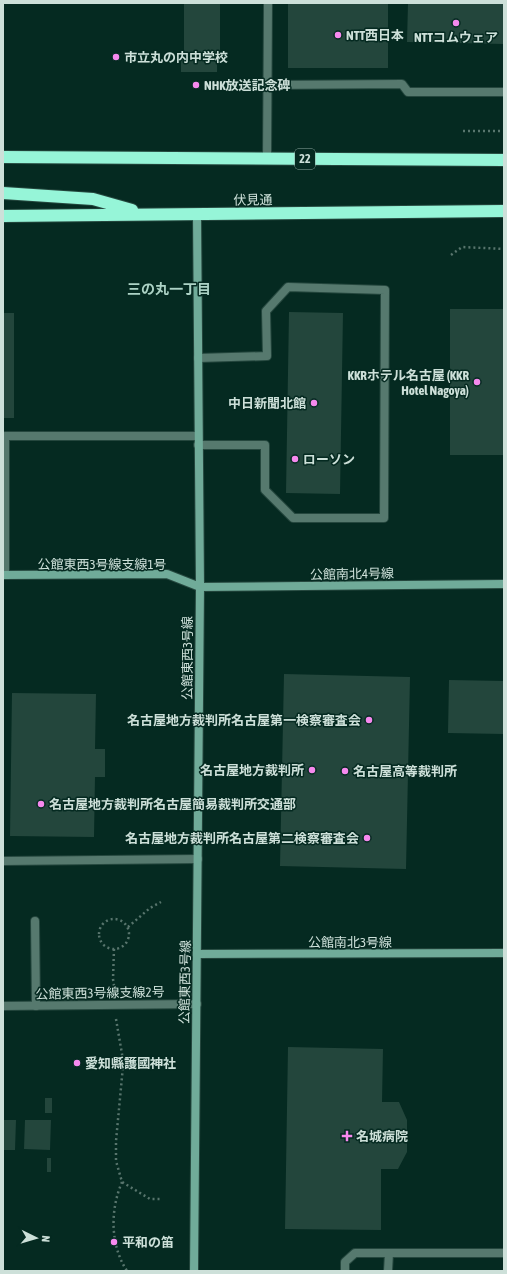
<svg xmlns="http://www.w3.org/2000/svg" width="507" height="1274" font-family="'Asap Condensed','Noto Sans JP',sans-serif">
  <rect width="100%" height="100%" fill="#052a21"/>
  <path fill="#23463c" d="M184,3H220V58H217V72H181V58H184Z
    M288,3H388V68H288Z
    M408,3H504V44L407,42Z
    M450,309H504V455H450Z
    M289,312L343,313L340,494L286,493Z
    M3,313H14V418H3Z
    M284,674L410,677L406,869L280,866Z
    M449,680L504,681V734L448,733Z
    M12,693L96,694L95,749H105V777H95L94,837L10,836Z
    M288,1047L383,1049L382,1102H399L407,1120V1152L398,1169H381V1230L285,1229Z
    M45,1098H52V1113H45Z
    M3,1120H16L15,1150H3Z
    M25,1120H51L50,1150L24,1149Z
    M47,1158H51V1172H47Z"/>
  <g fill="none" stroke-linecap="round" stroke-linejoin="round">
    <g stroke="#25473e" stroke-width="10">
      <path id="lane" d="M267,85L402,84L408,92H504
        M267,159L268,3
        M198,358L267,356L266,311L288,287L385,290L384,518H293L265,490V445H198
        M5,575V436H198
        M3,861L198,859
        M35,921L36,1006
        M345,1271V1262L355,1253H504
        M388,1271L389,1253"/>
    </g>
    <g stroke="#25473e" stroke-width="10">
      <path id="street" d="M3,1006L197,1004"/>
    </g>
    <g stroke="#25473e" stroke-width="10">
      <path id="secondary" d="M3,575L167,574L200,587L504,584
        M197,954L504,953
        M194,1271L200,587L197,214"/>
    </g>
    <g stroke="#25473e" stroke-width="14">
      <path id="highway" d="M3,157L504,160
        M3,193L93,199L132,210
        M3,216L504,211"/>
    </g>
    <path stroke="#58756d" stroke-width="2.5" stroke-dasharray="2 3" stroke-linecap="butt" d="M463,131H504
      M451,255L462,247L504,249
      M99 934a15 15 0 1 1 30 0a15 15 0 1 1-30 0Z
      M128,927L150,908L161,902
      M114,949L113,979L115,992
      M116,1019L122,1054L123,1066L116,1141V1161L122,1182L150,1199H162
      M122,1182C110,1210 110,1245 127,1271"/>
    <use href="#lane" stroke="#56796e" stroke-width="8"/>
    <use href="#street" stroke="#56796e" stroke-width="8"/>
    <use href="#secondary" stroke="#70ab99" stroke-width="8"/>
    <use href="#highway" stroke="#96f5d8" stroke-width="12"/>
  </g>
  <g fill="#f689ee" stroke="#052a21" stroke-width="1.5">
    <circle cx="456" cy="23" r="4"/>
    <circle cx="338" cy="35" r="4"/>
    <circle cx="116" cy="57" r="4"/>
    <circle cx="196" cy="85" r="4"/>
    <circle cx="477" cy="382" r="4"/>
    <circle cx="314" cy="403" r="4"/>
    <circle cx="295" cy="459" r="4"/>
    <circle cx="369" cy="720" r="4"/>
    <circle cx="312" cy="770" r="4"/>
    <circle cx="345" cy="771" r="4"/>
    <circle cx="41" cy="804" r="4"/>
    <circle cx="367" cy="838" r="4"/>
    <circle cx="77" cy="1063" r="4"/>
    <path d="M345 1130h4v4h4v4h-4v4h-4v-4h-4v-4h4z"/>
    <circle cx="114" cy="1242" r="4"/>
  </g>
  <g text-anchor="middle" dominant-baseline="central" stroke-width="3" stroke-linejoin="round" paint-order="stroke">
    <rect fill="#052a21" stroke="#91a9a2" stroke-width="1" x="295" y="149" width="20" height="20" rx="3"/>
    <g font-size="12" font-weight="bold" fill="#cde0d9">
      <text x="305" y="159">22</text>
    </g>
    <g font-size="13" font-weight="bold" fill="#cde0d9" stroke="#052a21" text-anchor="start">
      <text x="346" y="35">NTT西日本</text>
      <text x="456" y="37" text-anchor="middle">NTTコムウェア</text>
      <text x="124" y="57">市立丸の内中学校</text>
      <text x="204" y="85">NHK放送記念碑</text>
      <text x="469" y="375" text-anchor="end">KKRホテル名古屋 (KKR<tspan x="469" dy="15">Hotel Nagoya)</tspan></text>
      <text x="306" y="403" text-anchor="end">中日新聞北館</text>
      <text x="303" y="459">ローソン</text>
      <text x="361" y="720" text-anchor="end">名古屋地方裁判所名古屋第一検察審査会</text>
      <text x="304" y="770" text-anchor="end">名古屋地方裁判所</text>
      <text x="353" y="771">名古屋高等裁判所</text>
      <text x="49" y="804">名古屋地方裁判所名古屋簡易裁判所交通部</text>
      <text x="359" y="838" text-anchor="end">名古屋地方裁判所名古屋第二検察審査会</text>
      <text x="85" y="1063">愛知縣護國神社</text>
      <text x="356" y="1136">名城病院</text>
      <text x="122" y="1242">平和の笛</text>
    </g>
    <g font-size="13" fill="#cde0d9" stroke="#052a21">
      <text transform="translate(253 200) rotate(-1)">伏見通</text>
      <text x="102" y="564">公館東西3号線支線1号</text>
      <text transform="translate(352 574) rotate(-1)">公館南北4号線</text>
      <text transform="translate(187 658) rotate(-90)">公館東西3号線</text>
      <text x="350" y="942">公館南北3号線</text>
      <text transform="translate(185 982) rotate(-89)">公館東西3号線</text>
      <text transform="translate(100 993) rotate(-1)">公館東西3号線支線2号</text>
    </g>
    <g font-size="14" font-weight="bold" fill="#acd2c5" stroke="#052a21">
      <text x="169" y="289">三の丸一丁目</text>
    </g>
  </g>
  <rect width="507" height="1274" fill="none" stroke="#cde0d9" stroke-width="8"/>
  <g transform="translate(36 1238) rotate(95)" stroke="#052a21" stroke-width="3" paint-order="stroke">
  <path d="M0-3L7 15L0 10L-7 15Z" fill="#cde0d9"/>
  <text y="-6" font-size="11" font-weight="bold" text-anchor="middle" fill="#cde0d9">N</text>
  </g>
</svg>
